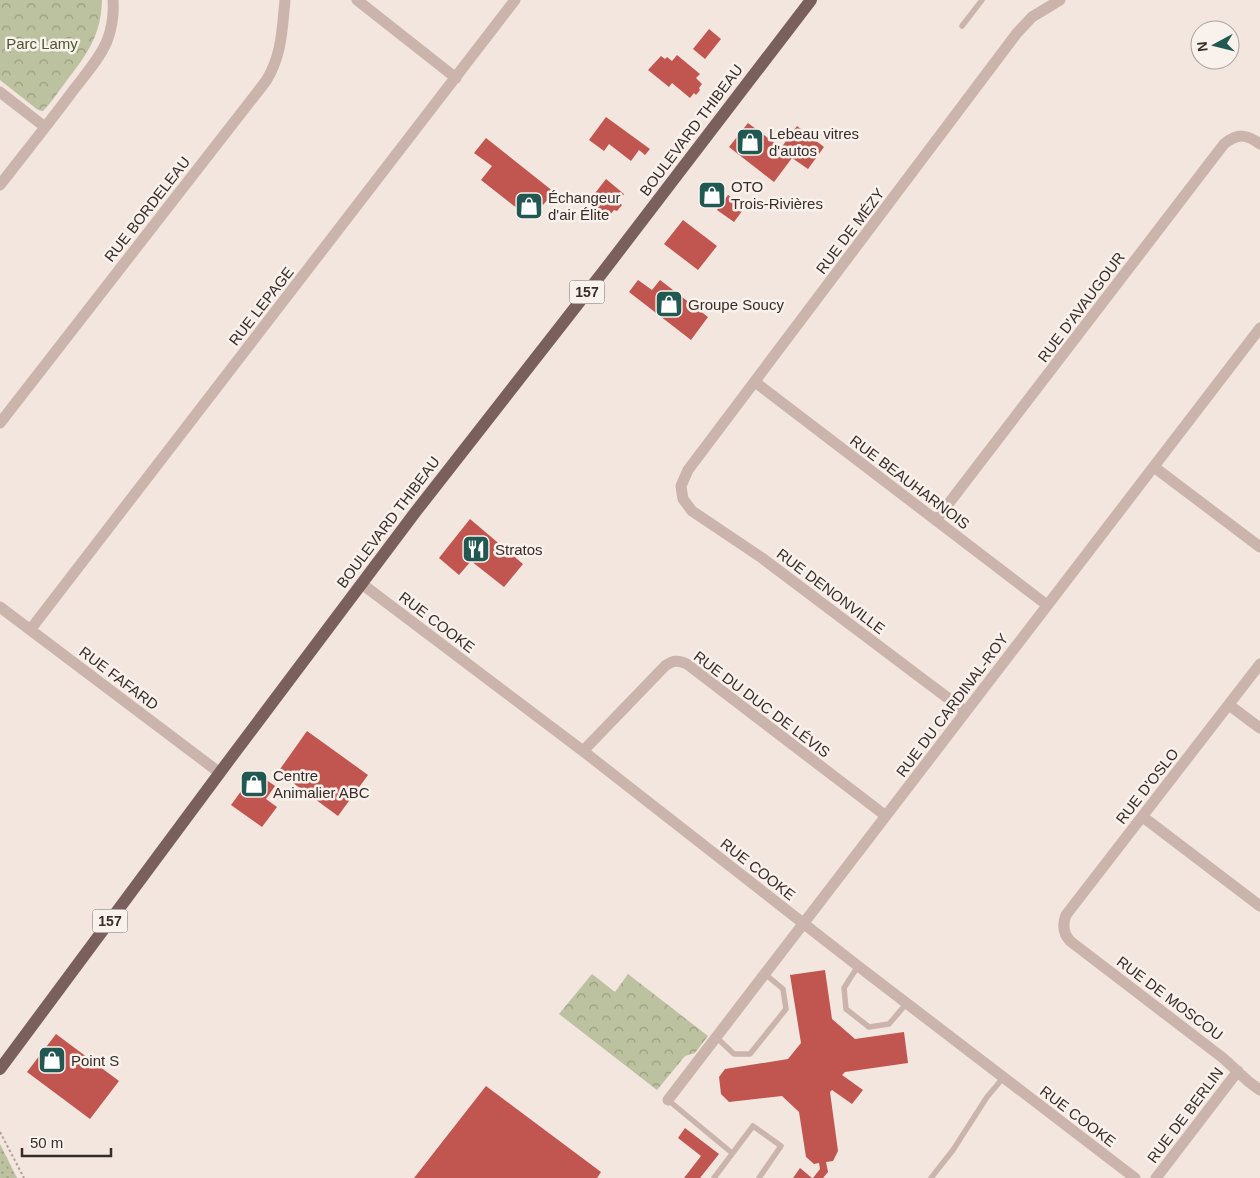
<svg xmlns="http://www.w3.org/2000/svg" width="1260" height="1178" font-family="Helvetica,sans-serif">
  <defs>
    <pattern id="grass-dots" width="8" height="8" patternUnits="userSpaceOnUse" patternTransform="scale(1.25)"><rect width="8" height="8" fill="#bcc19f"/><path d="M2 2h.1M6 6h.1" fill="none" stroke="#9a9d82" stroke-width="1.8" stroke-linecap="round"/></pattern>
    <pattern id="forest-crowns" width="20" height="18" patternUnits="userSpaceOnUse" patternTransform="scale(1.25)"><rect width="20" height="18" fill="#bcc19f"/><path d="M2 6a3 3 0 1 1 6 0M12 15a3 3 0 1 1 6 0" fill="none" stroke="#9a9d82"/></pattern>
  </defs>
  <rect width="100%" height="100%" fill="#f2e6df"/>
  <path fill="url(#grass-dots)" d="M0,1144L17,1178H0Z"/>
  <path fill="url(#forest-crowns)" d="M0,0H102C101,37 86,55 65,83C58,92 51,103 43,111L38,110L0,80Z
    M592,974L615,992L628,974L708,1036L695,1053L685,1056L657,1090L559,1014Z"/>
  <path fill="#c1554f" d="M709,29L721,39L705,59L693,49Z
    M677,55L700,74L696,78L702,84L699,88L700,90L696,95L694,93L690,98L672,83L669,87L648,70L661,56L665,59L667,57L672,61Z
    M606,117L650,149L645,155L639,150L631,161L609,144L604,151L589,140Z
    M748,123L781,148L797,126L824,147L808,169L792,158L774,182L729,147Z
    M486,138L554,192L543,205L538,201L527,216L481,180L492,166L474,153Z
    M606,179L624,194L618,202L622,205L617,211L614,210L609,216L589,201Z
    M728,195L745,207L734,222L717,210Z
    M683,220L717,246L698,270L664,244Z
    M638,280L652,290L660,280L708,317L691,340L629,292Z
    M470,519L523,564L504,587L471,561L459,575L439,558Z
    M307,731L368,775L338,816L278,772Z
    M255,772L275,786L266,799L277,807L262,827L231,805Z
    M825,970L832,1019L855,1039L904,1032L908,1063L845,1072L842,1075L863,1090L852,1104L832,1090L830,1092L838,1151L833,1161L826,1162L828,1172L823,1178H813L820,1169L819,1163L814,1164L806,1157L799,1112L782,1096L729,1102L721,1094L719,1077L725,1069L788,1059L801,1043L790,975Z
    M56,1034L119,1081L90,1119L27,1072Z
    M486,1086L601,1172L597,1178H414Z
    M685,1128L719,1154L700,1178H684L701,1156L678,1138Z
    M800,1168L812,1178H793Z"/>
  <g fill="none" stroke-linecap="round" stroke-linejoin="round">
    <path stroke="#b69d95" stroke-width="2" stroke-dasharray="2.5 2.5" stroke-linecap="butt" d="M0,1132L24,1178"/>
    <path stroke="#cab4ab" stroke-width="5.5" d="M962,26L982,0
      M858,966L844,988L846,1009L869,1027L889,1024L906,1004
      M716,1037L734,1054H750L786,1009L783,989L765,974
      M668,1100L732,1153
      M714,1178L753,1126L781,1146L759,1178
      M931,1178L953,1150L987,1097L1003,1078"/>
    <path stroke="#cab4ab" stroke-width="11" d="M357,0L456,78
      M0,92L45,127
      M0,185C24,154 49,123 72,92C84,76 99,60 107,41C112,28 114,14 113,0
      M755,382L1047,605
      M0,423L266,81C282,55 282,30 285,0
      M1154,467L1260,547
      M936,520L1224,144C1238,133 1246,134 1260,144
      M362,584L583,751L858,966L1135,1178
      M0,607L220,773
      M30,630L515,0
      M1260,664L1066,915C1062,925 1063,933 1070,941L1223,1058L1249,1082L1260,1090
      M1229,705L1260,728
      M965,711L762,558L692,511L683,499L682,493L681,486L688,470L1017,33L1032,17L1060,0
      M583,751L665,666C673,660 678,660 687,664L886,816
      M1143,817L1260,906
      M668,1100L1260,328
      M1156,1178L1238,1071"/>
    <path stroke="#79605c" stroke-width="12" d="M0,1069L230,759L417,510L606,268L811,0"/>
  </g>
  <defs>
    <g id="shop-square" transform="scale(1.4375)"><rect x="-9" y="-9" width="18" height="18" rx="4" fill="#215852" stroke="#f9f1ec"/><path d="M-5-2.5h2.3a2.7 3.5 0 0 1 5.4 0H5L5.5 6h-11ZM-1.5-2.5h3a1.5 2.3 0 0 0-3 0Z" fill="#fff"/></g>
    <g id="restaurant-square" transform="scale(1.4375)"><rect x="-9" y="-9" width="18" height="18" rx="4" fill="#215852" stroke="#f9f1ec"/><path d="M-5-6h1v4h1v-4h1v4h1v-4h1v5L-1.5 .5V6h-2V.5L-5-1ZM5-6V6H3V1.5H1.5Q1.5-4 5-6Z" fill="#fff"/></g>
  </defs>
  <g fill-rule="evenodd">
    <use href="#shop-square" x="750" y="142"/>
    <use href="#shop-square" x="712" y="195"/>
    <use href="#shop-square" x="529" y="206"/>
    <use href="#shop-square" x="669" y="304"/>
    <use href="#restaurant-square" x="476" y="549"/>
    <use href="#shop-square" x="254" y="784"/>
    <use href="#shop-square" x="52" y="1060"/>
  </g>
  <g text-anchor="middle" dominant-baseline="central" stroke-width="5" stroke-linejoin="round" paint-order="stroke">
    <g fill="#f9f1ec" stroke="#726764" stroke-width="1">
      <rect x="569.5" y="280.5" width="35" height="23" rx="4"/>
      <rect x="92.5" y="909.5" width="35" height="23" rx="4"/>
    </g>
    <g font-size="14" font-weight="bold" fill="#382c2a">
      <text x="587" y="292">157</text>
      <text x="110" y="921">157</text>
    </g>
    <g font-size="15" fill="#4e552f" stroke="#f9f1ec">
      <text x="42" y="43">Parc Lamy</text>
    </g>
    <g font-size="15" fill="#382c2a" stroke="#f9f1ec">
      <text transform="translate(691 130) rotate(-53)">BOULEVARD THIBEAU</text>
      <text transform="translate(147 209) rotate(-52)">RUE BORDELEAU</text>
      <text transform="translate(850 231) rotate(-53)">RUE DE MÉZY</text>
      <text transform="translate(261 306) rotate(-52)">RUE LEPAGE</text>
      <text transform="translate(1081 307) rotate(-53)">RUE D'AVAUGOUR</text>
      <text transform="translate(910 482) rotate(37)">RUE BEAUHARNOIS</text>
      <text transform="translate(388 522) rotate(-53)">BOULEVARD THIBEAU</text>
      <text transform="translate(831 591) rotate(37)">RUE DENONVILLE</text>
      <text transform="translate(437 622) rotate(37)">RUE COOKE</text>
      <text transform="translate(119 678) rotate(37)">RUE FAFARD</text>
      <text transform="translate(762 704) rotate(37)">RUE DU DUC DE LÉVIS</text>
      <text transform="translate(952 705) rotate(-53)">RUE DU CARDINAL-ROY</text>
      <text transform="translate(1147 786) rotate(-52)">RUE D'OSLO</text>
      <text transform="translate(758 869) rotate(38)">RUE COOKE</text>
      <text transform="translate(1170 998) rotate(37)">RUE DE MOSCOU</text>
      <text transform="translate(1185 1115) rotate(-53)">RUE DE BERLIN</text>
      <text transform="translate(1078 1116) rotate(37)">RUE COOKE</text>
    </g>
    <g font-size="15" fill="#382c2a" stroke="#f9f1ec" text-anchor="start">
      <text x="769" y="133">Lebeau vitres<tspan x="769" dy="17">d'autos</tspan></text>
      <text x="731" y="186">OTO<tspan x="731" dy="17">Trois-Rivières</tspan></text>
      <text x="548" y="197">Échangeur<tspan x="548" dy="17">d'air Élite</tspan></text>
      <text x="688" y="304">Groupe Soucy</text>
      <text x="495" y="549">Stratos</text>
      <text x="273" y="775">Centre<tspan x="273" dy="17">Animalier ABC</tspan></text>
      <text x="71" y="1060">Point S</text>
    </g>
  </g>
  <g transform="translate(1215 45) rotate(263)"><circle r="24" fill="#f9f1ec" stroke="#aca29e"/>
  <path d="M0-4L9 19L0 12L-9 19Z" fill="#215852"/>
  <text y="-8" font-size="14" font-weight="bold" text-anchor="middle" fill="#382c2a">N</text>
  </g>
  <path d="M22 1148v8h89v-8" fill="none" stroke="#382c2a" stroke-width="2.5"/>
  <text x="30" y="1148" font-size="15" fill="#382c2a" stroke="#f9f1ec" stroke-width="4" paint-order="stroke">50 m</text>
</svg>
